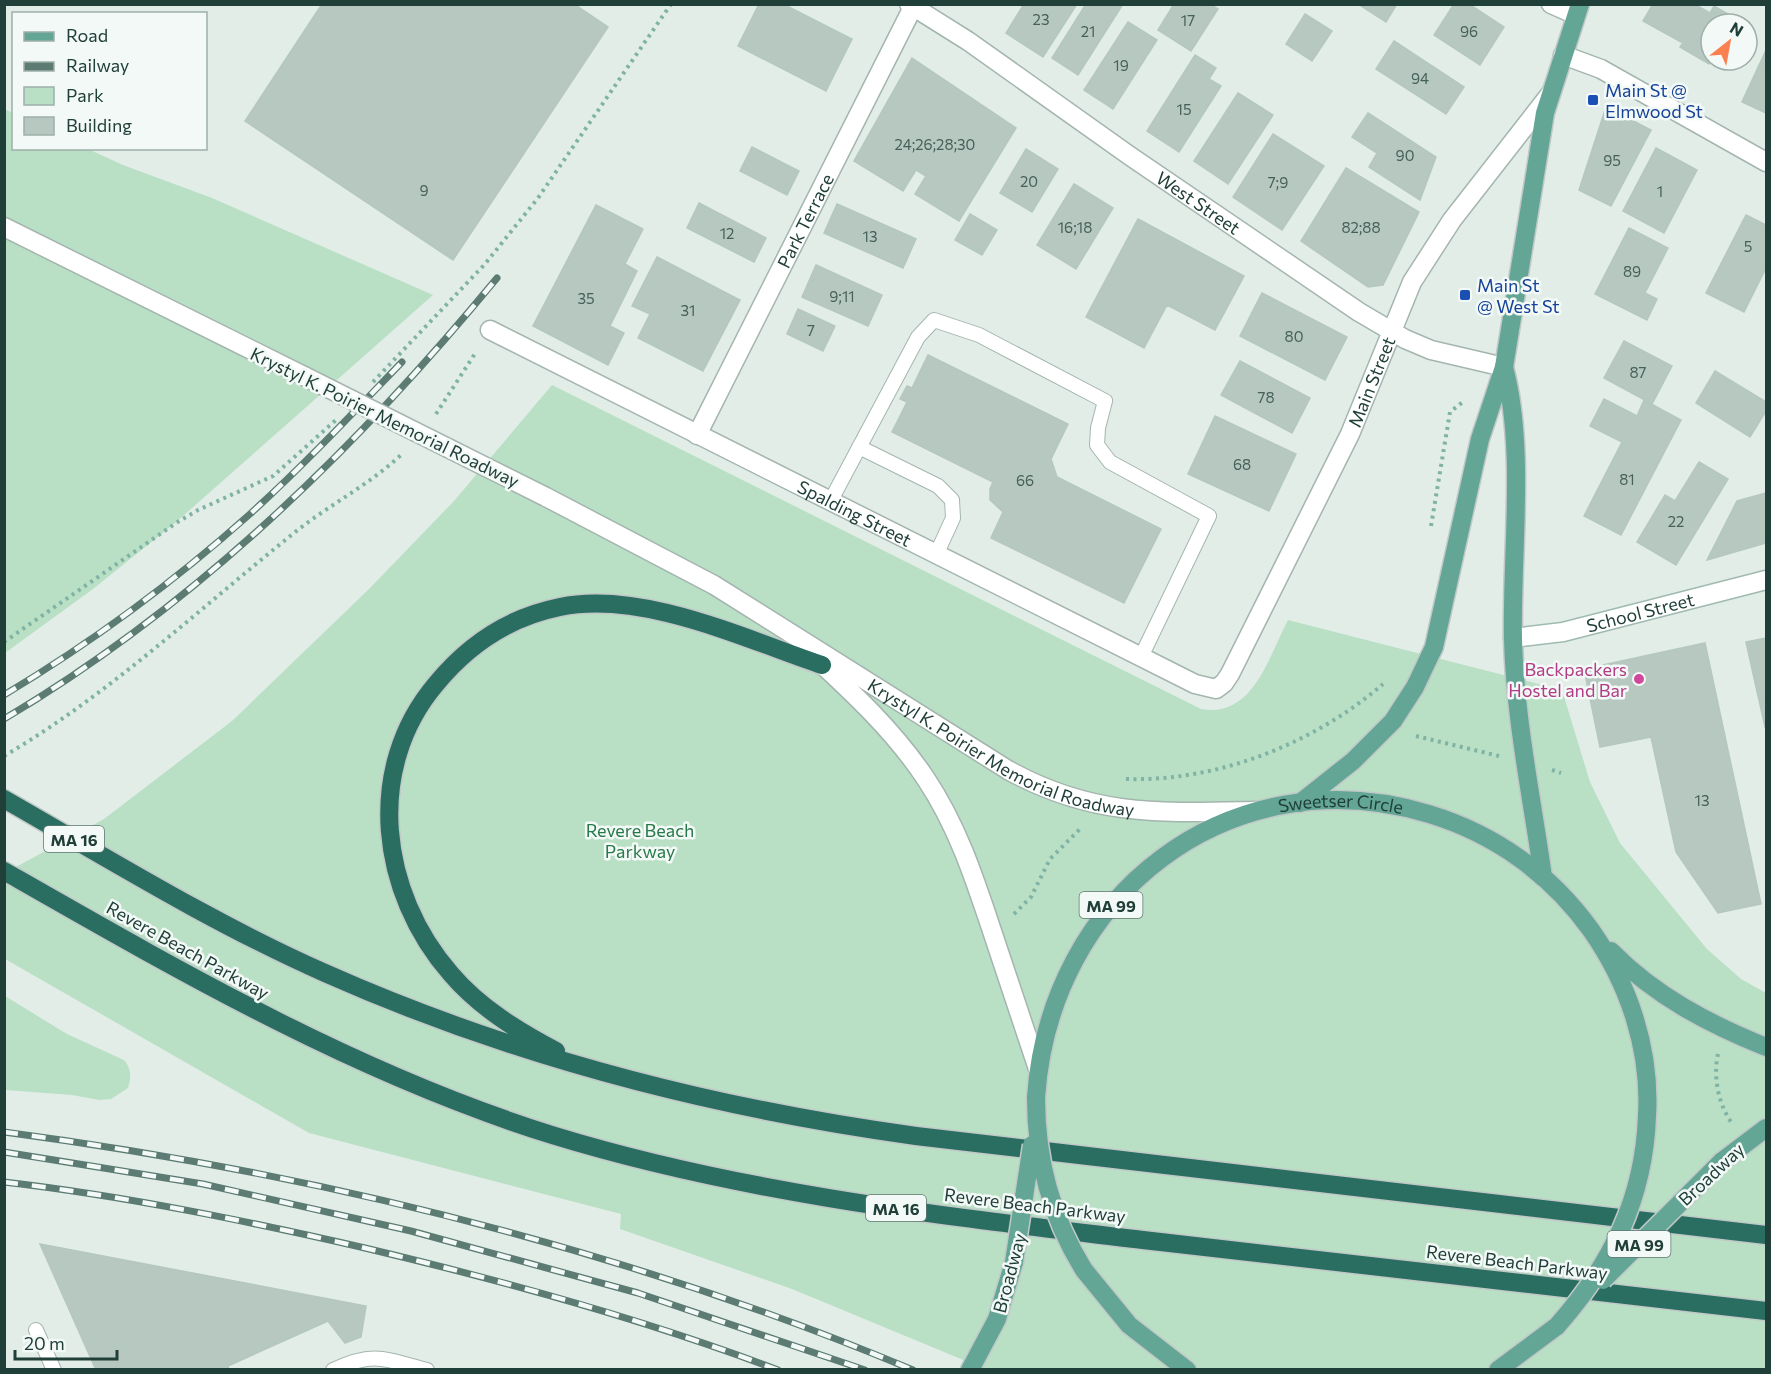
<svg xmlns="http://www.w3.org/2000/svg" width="1771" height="1374" font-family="Commissioner,sans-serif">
  <rect width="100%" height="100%" fill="#e2ede8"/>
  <path fill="#b9e0c5" d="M4,109L13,113L14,148L88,149L123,165L212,198L433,295L175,523L93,589L5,653Z
    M552,385L1201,709C1253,718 1268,658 1288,620L1562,690L1590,782L1620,843L1707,949L1741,979L1766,993V1369H985L792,1289L620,1229L621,1214L309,1133L5,959V873L104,819L232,721L369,589L454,501Z
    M5,996L67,1034L124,1060C132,1070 131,1077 128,1088L111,1099L99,1100L72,1095L5,1090Z"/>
  <path fill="#b7c8c1" stroke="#b4c7c0" stroke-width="1.5" d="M322,4H351L355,7L357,4H574L608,27L453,260L245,121Z
    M759,4H783L852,39L826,91L738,46Z
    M1024,4H1077L1043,57L1006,33Z
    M1086,4H1123L1078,75L1052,58Z
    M1174,4H1210L1218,9L1191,51L1158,30Z
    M1358,4H1397L1386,22Z
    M1454,4H1469L1504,27L1480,65L1434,35Z
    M1653,4H1694L1710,13L1714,6L1735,18L1732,24H1711V60L1709,64L1680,47L1683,43L1643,21Z
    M1305,14L1332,31L1312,61L1286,44Z
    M1128,22L1157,40L1113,109L1084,90Z
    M1747,27L1755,31L1747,45Z
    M1394,41L1464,87L1446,114L1376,69Z
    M1766,50V113L1742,102Z
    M1195,55L1216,68L1209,79L1221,86L1179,152L1147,131Z
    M912,58L1016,128L959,221L915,194L926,176L916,170L903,191L854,161Z
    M1238,93L1273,115L1228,184L1194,161Z
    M1606,107L1651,130L1611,206L1579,190Z
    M1368,113L1436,157L1420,200L1369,167L1377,153L1352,137Z
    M1273,134L1324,166L1282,230L1233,197Z
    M752,147L799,171L787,195L740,171Z
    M1656,148L1697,170L1664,233L1623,211Z
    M1026,149L1058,169L1032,212L1000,193Z
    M1346,168L1419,212L1383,285L1368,287L1301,241Z
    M1074,184L1113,208L1076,269L1037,245Z
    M699,203L766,238L754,262L687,228Z
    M837,204L916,239L903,268L824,233Z
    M596,205L643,229L625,264L637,271L610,326L624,333L608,365L533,326Z
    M970,214L997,230L982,255L955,240Z
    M1746,215L1766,225V268L1744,312L1706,293Z
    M1138,219L1244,276L1215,330L1167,305L1144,348L1086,317Z
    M1629,228L1668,248L1645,293L1657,299L1647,320L1595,294Z
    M657,257L740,300L703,371L638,338L650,314L632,306Z
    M816,265L882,295L868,326L802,297Z
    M1262,293L1347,337L1325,380L1240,336Z
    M798,309L835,326L823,351L787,334Z
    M1624,341L1672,366L1652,404L1604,378Z
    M928,355L1068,424L1051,459L1057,477L1161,529L1124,603L991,538L1003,512L990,500V489L993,482L892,432L907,402L900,399L907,386L912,388Z
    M1240,361L1310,398L1292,433L1221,395Z
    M1715,371L1766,402V411L1750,437L1696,403Z
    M1604,399L1637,416L1644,400L1681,420L1621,535L1584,516L1622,442L1590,426Z
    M1215,416L1296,454L1269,511L1188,474Z
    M1699,462L1728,479L1676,565L1637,542L1665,495L1675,501Z
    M1766,493V543L1707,560L1737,501Z
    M1766,638V727H1765L1746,642Z
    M1705,643L1761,904L1718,913L1676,852L1651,737L1600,747L1584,669Z
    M40,1244L366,1306L361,1337L345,1343L328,1321L228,1366L229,1370H96Z"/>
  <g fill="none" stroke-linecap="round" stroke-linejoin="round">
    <g stroke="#a4b5b0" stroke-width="16">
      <path id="lane" d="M859,447L938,486L952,500L953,518L936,555
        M830,502L918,337L934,320L979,335L1105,401L1098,428L1097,445L1110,462L1209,516L1141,657
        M36,1330L54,1370
        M333,1370C374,1351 385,1359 427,1370"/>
    </g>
    <g stroke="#a4b5b0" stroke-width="21">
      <g id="street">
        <path id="s1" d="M909,4L968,41L1130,156L1359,312L1405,339L1431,350L1504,367"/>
        <path d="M1551,4L1576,15"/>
        <path d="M1563,55L1601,69L1766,162"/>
        <path d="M4,227L306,377"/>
        <path id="s2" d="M490,330L1195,684L1216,689L1224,683L1230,674L1350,434L1412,282L1452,220L1551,93"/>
        <path id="s3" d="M697,435L913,7"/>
        <path id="s4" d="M546,497L714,585L1008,770C1093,817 1161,813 1255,811"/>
        <path d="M812,655C853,693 895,732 926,779C958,827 975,880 993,934C1008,979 1023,1024 1038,1069"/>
      </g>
    </g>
    <g stroke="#9fbab1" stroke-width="21">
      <g id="secondary">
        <path id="s5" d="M1513,638L1563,632L1766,580"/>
      </g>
    </g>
    <g stroke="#c1c9c7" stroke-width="21">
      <g id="primary">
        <path d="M1504,367C1526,450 1511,553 1513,639C1515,719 1532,798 1543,877"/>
        <path d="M1300,803L1353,761L1393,721L1415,687L1434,647L1480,439L1504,367L1545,113L1580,4"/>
        <path d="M1611,951C1655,996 1709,1024 1766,1047"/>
        <path id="s6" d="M1036,1098C1049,896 1229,754 1429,814C1495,834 1551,874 1591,930C1629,984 1651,1050 1647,1116"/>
        <path d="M1721,1162L1766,1128"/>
        <path d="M1084,1270L1129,1325L1187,1370"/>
        <path d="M970,1370L997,1319L1014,1262"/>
        <path d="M1498,1370L1557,1326"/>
      </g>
    </g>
    <g stroke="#c1c9c7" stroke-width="21">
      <path id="highway" d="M4,799C109,859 214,924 325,973C514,1057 712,1108 916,1136L1766,1235
        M4,871C181,972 357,1074 552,1135C744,1194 944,1216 1143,1240C1350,1265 1558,1288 1766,1311
        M556,1051C518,1031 479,1007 451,974C380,893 364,769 436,684C468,645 510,617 560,607C642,590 745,639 822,665"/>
    </g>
    <path stroke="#80b3a4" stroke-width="4" stroke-dasharray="3 4.5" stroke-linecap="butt" d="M373,382L485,264L538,198L671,4
      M436,414L476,352
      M1431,526L1450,412L1464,401
      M4,642L176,523L198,510L273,476L336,420
      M1416,736L1499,756
      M4,756C108,695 196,612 289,537C325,507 368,486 402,454
      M1552,770L1561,773
      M1126,779C1218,782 1315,743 1383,684
      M1014,914L1031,897L1050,859L1082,827
      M1718,1054C1713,1076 1718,1103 1731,1122"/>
    <use href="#lane" stroke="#fff" stroke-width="14"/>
    <use href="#street" stroke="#fff" stroke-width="18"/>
    <use href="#secondary" stroke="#fff" stroke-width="18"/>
    <use href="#primary" stroke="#63a696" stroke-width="18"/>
    <use href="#highway" stroke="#2a6e62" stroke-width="18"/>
    <g stroke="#5b7b73" stroke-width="7">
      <path id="rail" d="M4,695C91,643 175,581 250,514C303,466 352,414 402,362
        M4,719C196,605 356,449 497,278
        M4,1132C315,1173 624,1249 913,1370
        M4,1152L203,1184L411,1231L638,1293L865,1370
        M4,1182C126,1196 247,1221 365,1248C504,1281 644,1319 778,1370"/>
    </g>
    <use href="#rail" stroke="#f3f9f6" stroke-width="4.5" stroke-dasharray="14" stroke-linecap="butt"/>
    <g stroke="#a4b5b0" stroke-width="21" stroke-linecap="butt">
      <path id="street-bridge" d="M306,377L546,497"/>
    </g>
    <g stroke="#c1c9c7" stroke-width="21" stroke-linecap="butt">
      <path id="primary-bridge" d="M1036,1098C1036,1160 1051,1217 1084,1270
        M1014,1262L1032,1145
        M1603,1280L1721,1162
        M1557,1326C1611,1265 1644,1199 1647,1116"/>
    </g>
    <use href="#street-bridge" stroke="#fff" stroke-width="18"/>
    <use href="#primary-bridge" stroke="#63a696" stroke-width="18"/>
  </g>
  <g fill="#1a4fb4" stroke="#f3f9f6" stroke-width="2">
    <rect x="1587" y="94" width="12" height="12" rx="3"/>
    <rect x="1459" y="289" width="12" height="12" rx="3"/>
  </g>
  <circle fill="#d1479c" stroke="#f3f9f6" stroke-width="2" cx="1639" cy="679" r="6"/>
  <g text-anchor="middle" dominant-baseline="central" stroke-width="5" stroke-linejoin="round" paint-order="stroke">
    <g font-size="15" fill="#46615a">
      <text x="1041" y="19">23</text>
      <text x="1188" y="20">17</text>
      <text x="1088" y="31">21</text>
      <text x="1469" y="31">96</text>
      <text x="1121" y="65">19</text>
      <text x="1420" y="78">94</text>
      <text x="1184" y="109">15</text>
      <text x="935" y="144">24;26;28;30</text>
      <text x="1405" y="155">90</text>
      <text x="1612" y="160">95</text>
      <text x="1029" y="181">20</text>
      <text x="1278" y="182">7;9</text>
      <text x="424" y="190">9</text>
      <text x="1660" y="191">1</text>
      <text x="1075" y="227">16;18</text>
      <text x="1361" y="227">82;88</text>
      <text x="727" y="233">12</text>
      <text x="870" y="236">13</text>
      <text x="1748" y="246">5</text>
      <text x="1632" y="271">89</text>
      <text x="842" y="296">9;11</text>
      <text x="586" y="298">35</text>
      <text x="688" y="310">31</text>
      <text x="811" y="330">7</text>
      <text x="1294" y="336">80</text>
      <text x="1638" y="372">87</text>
      <text x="1266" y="397">78</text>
      <text x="1242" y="464">68</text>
      <text x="1627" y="479">81</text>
      <text x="1025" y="480">66</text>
      <text x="1676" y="521">22</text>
      <text x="1702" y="800">13</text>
    </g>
    <g fill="#f3f9f6" stroke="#5f7771" stroke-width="1.5">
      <rect x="44" y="826" width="60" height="26" rx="4.5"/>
      <rect x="1079.5" y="892" width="63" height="26" rx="4.5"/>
      <rect x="866" y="1195" width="60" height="26" rx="4.5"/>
      <rect x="1607.5" y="1231" width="63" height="26" rx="4.5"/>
    </g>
    <g font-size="16" font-weight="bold" fill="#203f38">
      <text x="74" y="839">MA 16</text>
      <text x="1111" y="905">MA 99</text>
      <text x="896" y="1208">MA 16</text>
      <text x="1639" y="1244">MA 99</text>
    </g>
    <g font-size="18" fill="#164399" stroke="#f3f9f6" text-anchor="start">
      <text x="1605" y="90">Main St @<tspan x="1605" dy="21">Elmwood St</tspan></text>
      <text x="1477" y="285">Main St<tspan x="1477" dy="21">@ West St</tspan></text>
    </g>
    <g font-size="18" fill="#203f38" stroke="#f3f9f6">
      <text stroke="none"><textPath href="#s1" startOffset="351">West Street</textPath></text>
      <text stroke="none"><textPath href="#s3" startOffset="240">Park Terrace</textPath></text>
      <text stroke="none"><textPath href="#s2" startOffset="1156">Main Street</textPath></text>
      <text transform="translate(385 417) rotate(26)">Krystyl K. Poirier Memorial Roadway</text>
      <text stroke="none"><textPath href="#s2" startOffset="408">Spalding Street</textPath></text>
      <text stroke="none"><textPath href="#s5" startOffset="130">School Street</textPath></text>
      <text stroke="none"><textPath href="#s4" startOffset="522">Krystyl K. Poirier Memorial Roadway</textPath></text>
      <text stroke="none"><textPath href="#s6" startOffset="471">Sweetser Circle</textPath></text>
      <text transform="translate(188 950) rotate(29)">Revere Beach Parkway</text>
      <text transform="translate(1711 1174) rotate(-43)">Broadway</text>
      <text transform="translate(1035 1205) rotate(7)">Revere Beach Parkway</text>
      <text transform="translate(1517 1262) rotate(7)">Revere Beach Parkway</text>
      <text transform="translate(1009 1273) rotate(-75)">Broadway</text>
    </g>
    <g font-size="18" fill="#b23c85" stroke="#f3f9f6" text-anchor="end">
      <text x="1627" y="669">Backpackers<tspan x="1627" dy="21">Hostel and Bar</tspan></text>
    </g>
    <g font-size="18" fill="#287949" stroke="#f3f9f6">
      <text x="640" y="830">Revere Beach<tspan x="640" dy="21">Parkway</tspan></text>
    </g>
  </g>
  <rect width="1771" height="1374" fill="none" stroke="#203f38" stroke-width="12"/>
  <rect x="12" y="12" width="195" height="138" fill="#f3f9f6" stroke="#9fafaa" stroke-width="1.5"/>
  <rect x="24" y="32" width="30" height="9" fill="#63a696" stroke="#9fafaa" stroke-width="1.5"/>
  <text x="66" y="42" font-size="18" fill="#203f38">Road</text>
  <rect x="24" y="62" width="30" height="9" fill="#5b7b73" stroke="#9fafaa" stroke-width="1.5"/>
  <text x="66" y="72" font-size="18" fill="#203f38">Railway</text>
  <rect x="24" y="87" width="30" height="18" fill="#b9e0c5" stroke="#9fafaa" stroke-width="1.5"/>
  <text x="66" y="102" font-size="18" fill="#203f38">Park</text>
  <rect x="24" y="117" width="30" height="18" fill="#b7c8c1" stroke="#9fafaa" stroke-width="1.5"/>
  <text x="66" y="132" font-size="18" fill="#203f38">Building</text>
  <g transform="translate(1729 42) rotate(31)"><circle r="28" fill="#f3f9f6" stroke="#9fafaa" stroke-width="1.5"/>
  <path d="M0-4.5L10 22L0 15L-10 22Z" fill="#fb8051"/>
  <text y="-9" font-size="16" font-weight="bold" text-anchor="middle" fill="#203f38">N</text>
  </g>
  <path d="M15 1350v9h102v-9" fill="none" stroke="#203f38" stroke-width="3"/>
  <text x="24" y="1350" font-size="18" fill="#203f38" stroke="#f3f9f6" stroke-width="4.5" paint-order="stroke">20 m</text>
</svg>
